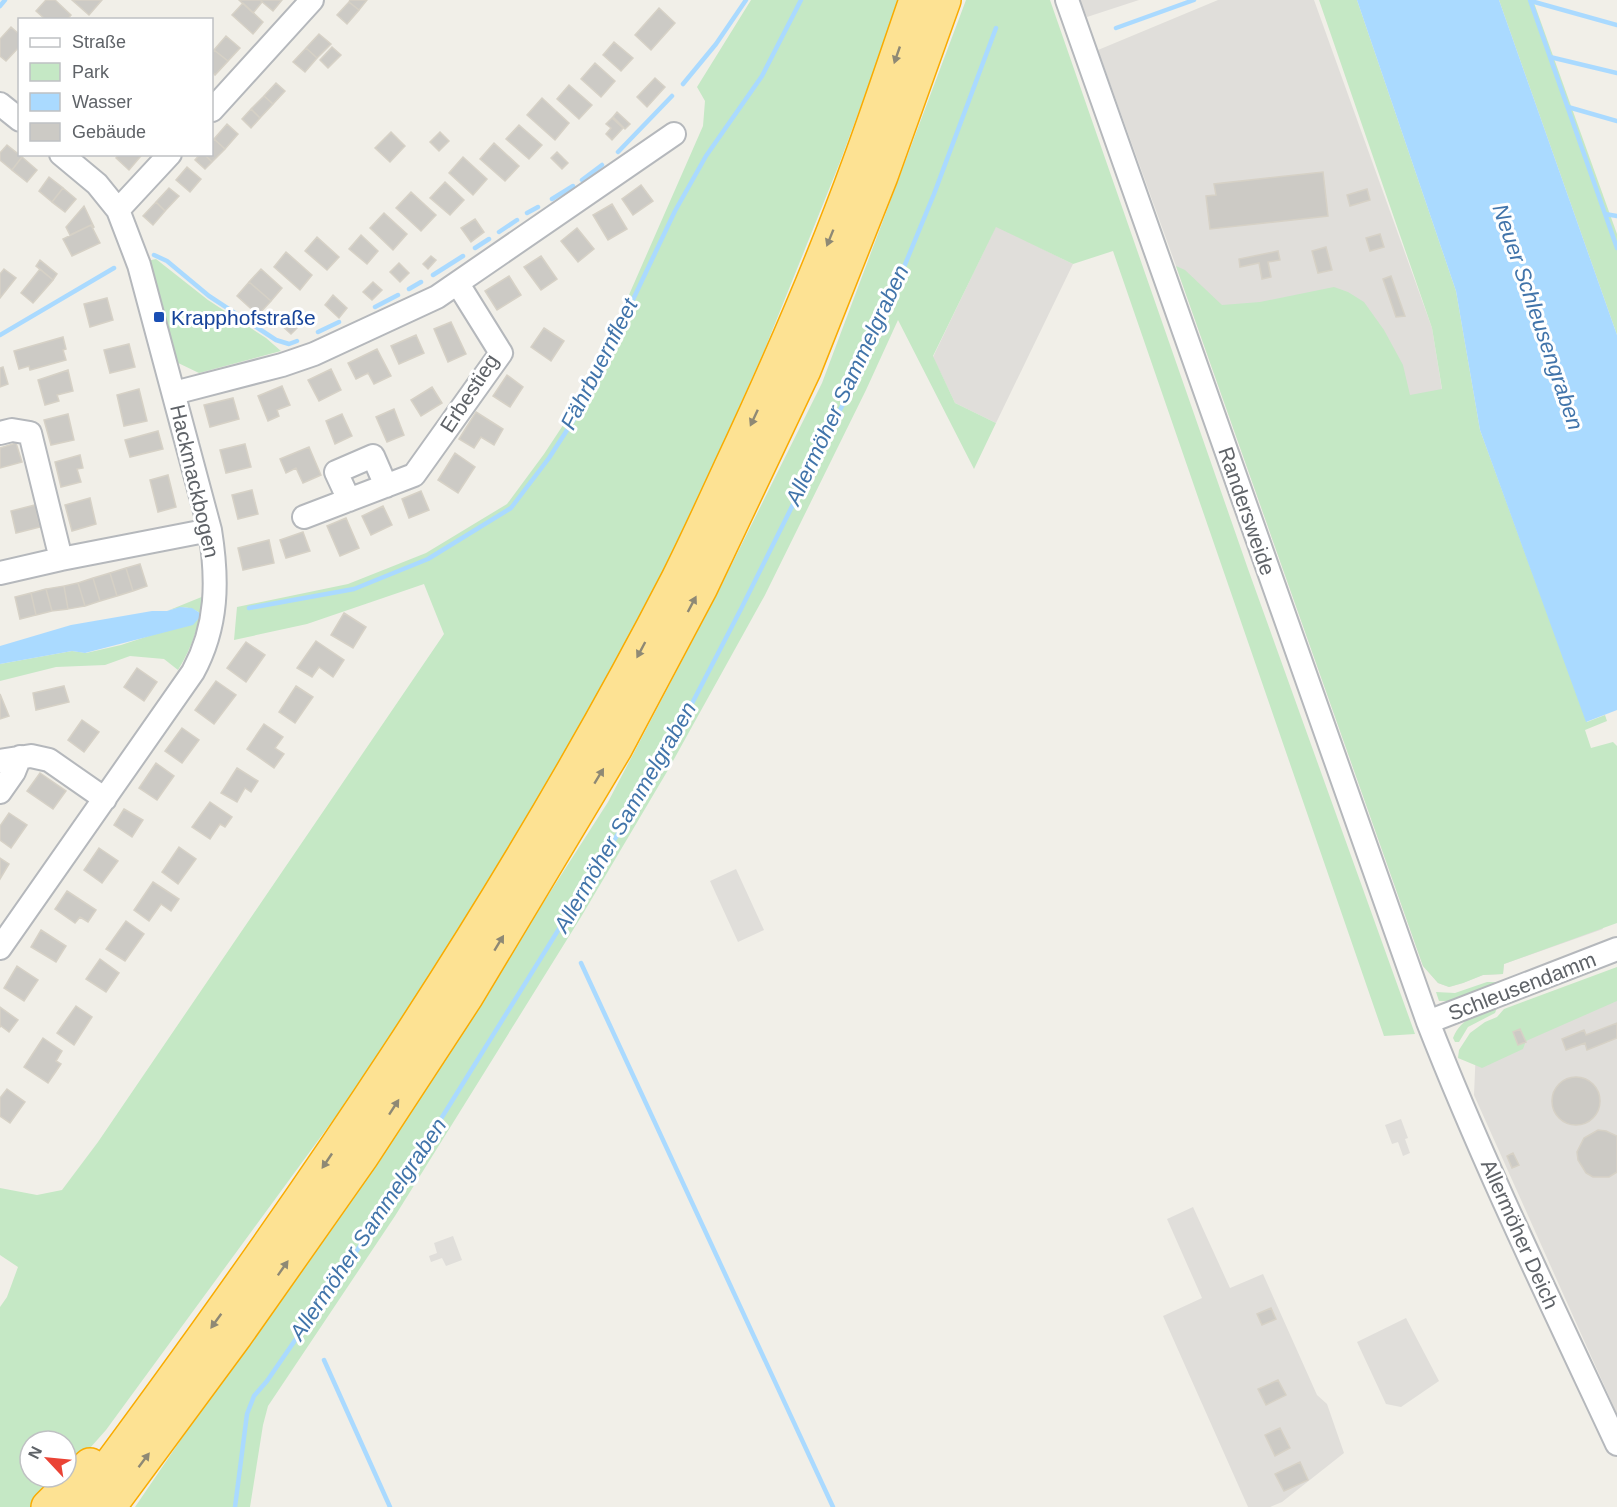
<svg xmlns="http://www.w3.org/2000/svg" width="1617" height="1507" font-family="Helvetica,sans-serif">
  <rect width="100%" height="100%" fill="#f1efe8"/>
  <path fill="#e0deda" d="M1080,0H1139L1087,17Z
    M1218,0H1314L1432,328L1442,390L1603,929L1504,964L1503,974L1483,975L1463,983L1449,987L1438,983L1423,966L1176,266L1098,50Z
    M996,226L1073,264L996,423L955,403L933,357Z
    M736,869L764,930L738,942L710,881Z
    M1617,989V1414L1474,1095L1476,1048Z
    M1401,1119L1408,1138L1405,1139L1410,1153L1403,1156L1398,1142L1392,1144L1385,1125Z
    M1193,1207L1230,1288L1263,1274L1317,1395L1327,1404L1344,1453L1282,1502L1270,1507H1248L1163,1316L1202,1298L1167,1219Z
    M453,1236L462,1260L446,1266L442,1258L431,1262L429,1256L437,1253L434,1243Z
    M1406,1318L1439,1381L1401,1407L1386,1404L1357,1342Z"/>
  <path fill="#c5e8c5" d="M751,0H900L840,162L764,351L665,574L560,770L399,1030L106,1430L66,1475V1441H30V1477H65L37,1507H0V1307L7,1297L18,1267L0,1255V1188L37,1195L62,1190L98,1142L444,634L424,584L307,624L234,640L237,607L348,584L426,553L507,504L544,454L577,404L614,329L703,126L705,101L697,87Z
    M966,0H1050L1248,569L1415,1034L1384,1036L1113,251L1073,264L996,227L933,356L955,403L996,423L974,469L898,320L866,390L765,595L668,770L581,917L395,1216L268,1406L263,1425L250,1507H135L197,1416L353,1199L608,802L715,598L822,383Z
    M1319,0H1357L1456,291L1480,430L1587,722L1605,715L1607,721L1585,730L1591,748L1613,742L1617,746V923L1504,964L1503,974L1483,975L1463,983L1449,987L1438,983L1423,966L1176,266L1185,270L1222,305L1260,302L1334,287L1348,292L1364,302L1384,330L1403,365L1410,395L1442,389L1432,328Z
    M1499,0H1533L1617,234V335Z
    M156,259L208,300L266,338L281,351L199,373L174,361L147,261Z
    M204,596C199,624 193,646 178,670L164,659L130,656L105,665L56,667L0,681V664L72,651L86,653L121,645L164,631L200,613C188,605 180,607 167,611Z
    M1617,967V1001L1526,1041L1523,1049L1482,1068L1458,1058L1459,1050L1470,1033L1485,1022L1497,1017L1504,1009Z
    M1487,982H1496L1493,988L1456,1001H1439L1436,992L1455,993Z
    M1492,1006L1497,1008L1495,1013L1468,1027L1459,1042H1455L1453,1038C1460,1020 1476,1014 1492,1006Z"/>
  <path fill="#aadaff" d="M1357,0H1499L1617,335V710L1586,722L1480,430L1456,291Z
    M180,607L192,608L200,613V617L193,625L85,653L72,651L0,664V646L71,625L152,611H167Z"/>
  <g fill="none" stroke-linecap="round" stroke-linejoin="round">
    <path stroke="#aadaff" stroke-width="4.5" d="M1530,0L1617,248
      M1531,1L1617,25
      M0,6L5,0
      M1116,28L1194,0
      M1550,57L1617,73
      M683,84L716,44L746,0
      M1568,107L1617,121
      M618,152L672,96
      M582,180L602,165
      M552,199L573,186
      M527,213L538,207
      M1605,214L1617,216
      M499,232L517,220
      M475,248L489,239
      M154,255L167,261L209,296L276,340L289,344L297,341
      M433,275L463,256
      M409,289L421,282
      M375,307L398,295
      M318,332L339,322
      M0,335L114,268
      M249,608L354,589L428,559L511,508L549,458L582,407L675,211L706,156L762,76L801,0
      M581,963L833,1507
      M324,1360L390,1507
      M235,1507L247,1414L254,1396L267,1381L380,1217L657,771L741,609L849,392L883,318L934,194L996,28"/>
  </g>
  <path fill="#cccac5" stroke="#d6d1c6" stroke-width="1.5" d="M46,0H55L71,15L67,20H46L36,11Z
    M72,0H102L89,15Z
    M239,0H260L262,2L253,13Z
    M260,0H282L273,11Z
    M350,0H367L359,10L349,2Z
    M349,2L359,10L347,24L337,15Z
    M243,3L263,22L253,34L232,15Z
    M659,8L675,23L651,50L635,35Z
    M11,27L20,35V46L6,61L0,56V39Z
    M319,34L331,44L317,58L306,48Z
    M226,36L240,48L228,61L214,50Z
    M614,42L633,58L621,71L603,55Z
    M332,47L341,55L328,68L320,60Z
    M306,48L317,58L305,72L293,62Z
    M214,50L228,61L215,75L212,71V53Z
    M595,63L615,81L601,97L581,79Z
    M655,78L665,87L647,107L637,97Z
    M276,83L285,91L273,104L264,96Z
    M569,85L592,105L579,119L557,99Z
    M264,96L273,104L260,118L251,109Z
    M542,98L569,123L555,140L527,115Z
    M251,109L260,118L251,128L242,119Z
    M617,112L630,124L625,129L613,117Z
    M612,118L623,128L612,140L606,134L611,128L606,124Z
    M227,124L238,134L225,149L214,139Z
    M519,125L542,145L529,159L506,139Z
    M391,132L405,146L390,162L375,148Z
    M440,132L449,141L439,151L430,142Z
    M214,139L225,149L212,162L204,154H212V142Z
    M494,143L519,166L505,181L480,159Z
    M7,145L22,157L12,170L0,160V153Z
    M557,152L568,163L562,169L551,158Z
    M119,154H140L141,156L129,170L116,158Z
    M200,154H204L212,162L205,169L195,160Z
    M22,157L37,170L27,182L12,170Z
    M463,157L487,179L473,195L449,173Z
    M187,167L201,179L190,192L176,180Z
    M1323,172L1328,216L1210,229L1206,196L1216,195L1214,184Z
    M49,177L63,188L52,202L39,191Z
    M445,182L464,200L450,215L430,198Z
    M641,185L653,201L633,215L622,199Z
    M63,188L76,199L65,212L52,202Z
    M169,188L179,196L165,211L156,202Z
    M1367,189L1370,200L1350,206L1347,195Z
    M411,192L436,215L421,231L396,208Z
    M156,202L165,211L153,225L143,216Z
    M612,204L627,229L608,240L593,215Z
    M84,206L94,227L93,228L91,225L70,235L66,227Z
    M384,213L407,234L393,250L370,228Z
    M475,219L484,232L471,242L461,228Z
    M91,225L100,243L72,256L63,239Z
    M577,228L594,249L578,262L561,241Z
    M1380,234L1384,247L1370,251L1366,238Z
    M361,235L378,251L367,264L349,249Z
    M317,237L339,257L327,270L305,251Z
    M1326,247L1332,270L1318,273L1312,251Z
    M1278,251L1280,260L1268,262L1271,277L1262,279L1259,263L1240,267L1239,259Z
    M286,252L312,275L300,290L274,267Z
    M431,256L436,260L428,269L423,264Z
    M541,256L557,279L541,290L524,267Z
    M40,260L57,274L53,280L36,266Z
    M399,263L409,273L400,282L390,272Z
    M4,269L16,278L0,298V274Z
    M40,269L53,280L33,303L21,293Z
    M261,269L282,288L271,301L249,282Z
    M509,276L521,295L497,310L485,291Z
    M1391,276L1405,316L1396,317L1383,279Z
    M249,282L271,301L258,315L237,296Z
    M373,282L382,290L372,300L363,292Z
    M333,295L347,308L339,318L325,305Z
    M107,298L113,320L90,327L84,304Z
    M285,318L297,328L291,334L280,324Z
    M451,322L466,354L448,362L434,329Z
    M544,328L564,341L551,361L531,347Z
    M416,335L424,353L399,364L391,346Z
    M63,337L66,349L63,350L66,360L30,370L29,366L19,369L14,351Z
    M129,344L135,367L110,373L104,350Z
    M377,349L391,376L374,384L368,373L356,379L348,363Z
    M3,367L8,384L0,387V368Z
    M331,369L341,390L319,401L308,380Z
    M68,370L73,391L57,395L59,401L45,405L38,380Z
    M507,375L523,387L510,407L493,396Z
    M282,386L290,405L277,410L279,416L268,421L258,396Z
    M432,387L442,403L421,416L411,400Z
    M139,389L147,421L124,426L117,395Z
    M233,398L239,419L210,427L204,405Z
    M394,409L404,435L387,442L376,417Z
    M476,412L503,429L494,445L481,437L474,448L459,439Z
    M68,414L74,440L51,445L44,420Z
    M342,414L352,436L335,444L326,421Z
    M158,431L163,449L130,457L125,440Z
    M16,443L22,462L0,468V448Z
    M245,444L251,467L226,473L220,450Z
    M309,447L321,475L303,483L296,468L286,473L280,459Z
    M455,453L475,467L458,493L438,480Z
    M80,455L83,468L77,469L81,482L61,487L55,462Z
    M168,475L176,507L158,512L150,480Z
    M252,490L258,514L238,519L232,495Z
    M421,491L429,510L409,518L402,499Z
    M90,498L96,524L72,531L65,505Z
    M35,505L40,527L16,533L11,511Z
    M383,506L392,525L371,535L362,516Z
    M346,518L359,548L340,556L327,526Z
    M303,532L310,551L286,558L280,540Z
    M269,540L274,563L243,570L238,548Z
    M140,564L147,586L133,591L126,568Z
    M126,568L133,591L117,596L110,573Z
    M110,573L117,596L100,601L93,578Z
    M93,578L100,601L85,606L78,583Z
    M78,583L85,606L68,609L64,586Z
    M64,586L68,609L52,611L46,589Z
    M46,589L52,611L36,615L31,593Z
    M31,593L36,615L20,619L15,597Z
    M344,613L366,627L353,648L331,635Z
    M316,641L344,660L333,677L319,667L312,677L297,668Z
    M246,642L265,655L246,682L227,668Z
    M137,668L157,682L144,701L124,687Z
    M216,681L236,695L214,724L195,710Z
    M64,686L69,702L36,710L33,693Z
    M296,686L313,697L295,723L279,712Z
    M0,694L9,716L0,719Z
    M82,720L99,732L84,752L68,740Z
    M264,724L283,737L275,748L284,754L274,768L247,749Z
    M182,728L199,740L182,763L165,751Z
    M156,763L174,776L157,800L139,788Z
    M237,768L258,781L251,792L245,788L237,802L221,793Z
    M40,773L66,791L53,809L27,791Z
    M210,802L232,817L225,827L220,824L210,839L192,827Z
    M124,809L143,820L132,837L114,825Z
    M9,813L27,825L11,848L0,840V826Z
    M179,847L196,859L178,884L162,872Z
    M99,848L118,861L102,883L84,870Z
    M0,858L9,864L0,879Z
    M153,882L179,899L171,911L161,904L149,921L134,910Z
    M67,891L96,910L88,922L80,917L75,923L55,909Z
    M126,921L144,934L125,961L106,949Z
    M41,930L66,946L56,962L31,947Z
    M100,959L119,973L106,992L86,979Z
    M17,966L38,980L24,1001L4,988Z
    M76,1006L92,1017L74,1045L57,1033Z
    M0,1007L18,1020L9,1032L1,1026L0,1027Z
    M1617,1023V1038L1587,1050L1585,1043L1566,1050L1562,1039L1584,1030L1586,1035Z
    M1520,1029L1526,1042L1518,1045L1513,1032Z
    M43,1038L62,1051L56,1061L61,1064L48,1083L24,1067Z
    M1552 1101a24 24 0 1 1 48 0a24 24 0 1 1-48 0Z
    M7,1089L25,1102L10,1123L0,1116V1098Z
    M1598,1130L1606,1131L1617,1136V1172L1609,1177H1593L1586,1173L1578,1160L1577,1152L1584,1138Z
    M1513,1153L1519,1165L1512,1168L1507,1156Z
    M1271,1308L1276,1319L1262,1325L1257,1314Z
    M1278,1380L1286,1395L1266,1405L1258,1389Z
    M1280,1428L1290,1448L1275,1456L1265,1435Z
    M1300,1462L1308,1480L1284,1491L1275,1474Z"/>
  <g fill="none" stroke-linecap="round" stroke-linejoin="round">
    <g stroke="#b5b8bc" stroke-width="26">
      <path id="minor" d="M1067,0L1428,1022C1484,1165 1552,1305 1617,1444
        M0,104L20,120
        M212,110L312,0
        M118,210L170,154
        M174,393L282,365L314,354L437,297L674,134
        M0,433L12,430L30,433L61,559
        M349,500L336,472L373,456L386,486
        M304,517L414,475L501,353L458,284
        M0,573L61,559L210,530
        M0,761L31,756L49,760L105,799
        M0,792L14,772L20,757
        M0,948L193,672C218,626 218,580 210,530L139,265L118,210L97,184L61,154
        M1428,1022L1617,949"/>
    </g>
    <g stroke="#f9ab00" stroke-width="36">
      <path id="highway" d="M48,1507L90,1465
        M79,1507C299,1212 509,907 678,579C696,543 713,506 730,469C777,369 821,268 859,164C879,110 897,55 916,0
        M109,1507L236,1335L362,1156L466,997L615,749L701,587L804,370L881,176L944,0"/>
    </g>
    <use href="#minor" stroke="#fff" stroke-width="22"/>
    <use href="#highway" stroke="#fde293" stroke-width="33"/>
  </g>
  <defs><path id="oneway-solid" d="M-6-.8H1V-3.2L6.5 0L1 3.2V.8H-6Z" transform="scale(1.5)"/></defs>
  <g fill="#8e8975">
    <use href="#oneway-solid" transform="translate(897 55) rotate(109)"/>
    <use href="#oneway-solid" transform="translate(830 238) rotate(112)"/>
    <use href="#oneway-solid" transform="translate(754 418) rotate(115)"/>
    <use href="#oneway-solid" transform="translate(692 604) rotate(-62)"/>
    <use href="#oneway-solid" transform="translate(641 650) rotate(118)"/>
    <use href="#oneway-solid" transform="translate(599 776) rotate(-59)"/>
    <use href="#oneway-solid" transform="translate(499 943) rotate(-59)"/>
    <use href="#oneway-solid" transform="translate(394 1107) rotate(-57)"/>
    <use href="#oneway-solid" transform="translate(327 1161) rotate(124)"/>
    <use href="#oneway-solid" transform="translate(283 1268) rotate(-55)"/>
    <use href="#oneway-solid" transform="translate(216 1321) rotate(126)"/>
    <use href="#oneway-solid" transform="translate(144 1460) rotate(-53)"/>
  </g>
  <rect fill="#1a4fb4" stroke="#fff" stroke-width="2" x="153" y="311" width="12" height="12" rx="3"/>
  <g text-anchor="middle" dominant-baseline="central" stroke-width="6" stroke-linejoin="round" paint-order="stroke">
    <g font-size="21" fill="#164399" stroke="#fff" text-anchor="start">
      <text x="171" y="317">Krapphofstraße</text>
    </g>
    <g font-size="21" fill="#5f6368" stroke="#fff">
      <text transform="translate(469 393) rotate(-57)">Erbestieg</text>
      <text transform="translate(195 481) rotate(77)">Hackmackbogen</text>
      <text transform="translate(1247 511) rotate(71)">Randersweide</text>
      <text transform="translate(1522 986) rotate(-21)">Schleusendamm</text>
      <text transform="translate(1520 1234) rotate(66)">Allermöher Deich</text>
    </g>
    <g font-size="22" font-style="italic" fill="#4174aa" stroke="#fff">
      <text transform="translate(1538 317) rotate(71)">Neuer Schleusengraben</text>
      <text transform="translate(599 364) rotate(-63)">Fährbuernfleet</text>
      <text transform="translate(847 385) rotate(-65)">Allermöher Sammelgraben</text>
      <text transform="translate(625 817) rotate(-60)">Allermöher Sammelgraben</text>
      <text transform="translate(368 1229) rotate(-56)">Allermöher Sammelgraben</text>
    </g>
  </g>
  <rect x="18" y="18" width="195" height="138" fill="#ffffff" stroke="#bfc1c3" stroke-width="1.5"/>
  <rect x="30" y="38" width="30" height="9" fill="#ffffff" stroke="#bfc1c3" stroke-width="1.5"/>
  <text x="72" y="48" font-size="18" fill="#5f6368">Straße</text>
  <rect x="30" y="63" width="30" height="18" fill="#c5e8c5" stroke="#bfc1c3" stroke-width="1.5"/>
  <text x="72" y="78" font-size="18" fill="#5f6368">Park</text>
  <rect x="30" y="93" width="30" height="18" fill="#aadaff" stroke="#bfc1c3" stroke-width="1.5"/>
  <text x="72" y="108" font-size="18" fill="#5f6368">Wasser</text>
  <rect x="30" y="123" width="30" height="18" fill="#cccac5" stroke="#bfc1c3" stroke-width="1.5"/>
  <text x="72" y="138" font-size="18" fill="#5f6368">Gebäude</text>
  <g transform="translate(48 1459) rotate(296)"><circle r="28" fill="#ffffff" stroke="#bfc1c3" stroke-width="1.5"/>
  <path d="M0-4.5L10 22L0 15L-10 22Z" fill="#ea4335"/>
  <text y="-9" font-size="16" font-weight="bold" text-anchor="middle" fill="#5f6368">N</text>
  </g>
</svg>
